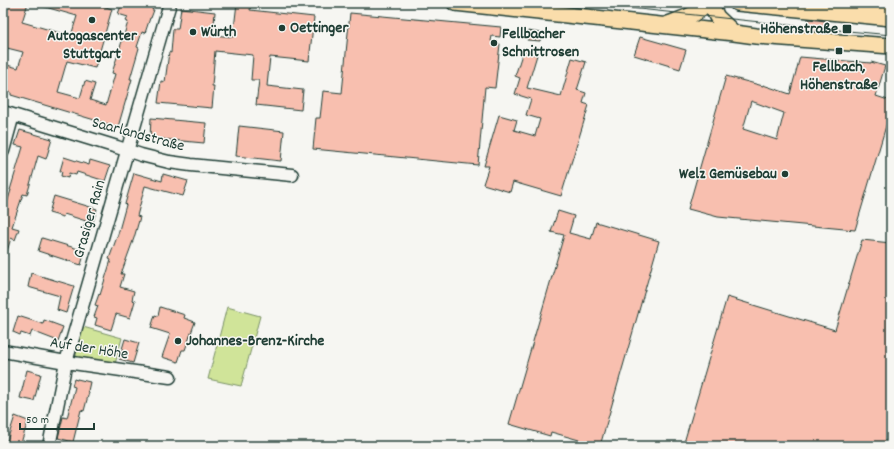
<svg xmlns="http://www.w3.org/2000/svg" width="894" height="449" font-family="Dekko,sans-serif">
  <rect width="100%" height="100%" fill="#f6f6f2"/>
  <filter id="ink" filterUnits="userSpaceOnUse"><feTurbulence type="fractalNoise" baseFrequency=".025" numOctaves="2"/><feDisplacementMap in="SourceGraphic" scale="8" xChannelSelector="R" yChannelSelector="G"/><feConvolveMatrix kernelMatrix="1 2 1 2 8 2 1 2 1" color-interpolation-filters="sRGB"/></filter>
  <g filter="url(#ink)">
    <path fill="#d0e499" stroke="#789066" d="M227,307L260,316L241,386L208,379Z
      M83,327L122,338L115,364L75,359Z"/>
    <path fill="#f8bfaf" stroke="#1f3d34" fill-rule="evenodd" d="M3,3H28L22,22L71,36L77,16L38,5L39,3H93L112,9L95,68L67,61L58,92L80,98L85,81L95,84L90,100L106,105L115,74L112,73L128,22L126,21L128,17L118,14L122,3H148L154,5L152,10H154L151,18H150L145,33L142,32L137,47L139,48L130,79H132L118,127L11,95V92L3,90V64L18,68L23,52L3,47Z
      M237,3H251L250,10L314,17L309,61L270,57L267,86L303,90L301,110L256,105L259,80H251L253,55L215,51L212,86H214L212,108L158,103L161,81L165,82L169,52L171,53L173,29H178L181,8L215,12L213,35L233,37Z
      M350,13L501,27L500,37L492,36L491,41L500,44L495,88L485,87L478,165L313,149L316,118H320L323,91L342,93Z
      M808,19L826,21L825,32L807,31Z
      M528,31L541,33L540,41L527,40Z
      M640,37L686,50L680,69L634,55Z
      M523,51L537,55L527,88L561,96L572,58L586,62L577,90L586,93L583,103L589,105L561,196L513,182L510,192L483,184L489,166H484L499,115L517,120L514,130L535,136L540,119L526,115L531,99L515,94L520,78L515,76Z
      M800,57L871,63V62L885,66L876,96L891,101V109L855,230L718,217L688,209L726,76L763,86V85L790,94ZM751,101L784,113L777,140L743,129Z
      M151,118L206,123L204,143L150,138Z
      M239,126L284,131L281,161L236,156Z
      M20,130L52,139L46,159L38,156L27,195L23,194L12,227L19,229L15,240L11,238L5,258H3V216L11,190H10L23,147L15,145Z
      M64,157L89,165L90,160L110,166L105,181L77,172L76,175L69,173L68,178L61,176L62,171H60Z
      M134,173L162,181L163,174L188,181L183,196L145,186L137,216L140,217L134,238L121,274H124L120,287L134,291L132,300L135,301L130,318L116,314L111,330L95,325L97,318L94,317L98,306L95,305L99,294L100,295L111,260L109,259L118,234L126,205L125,204Z
      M54,196L97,209L90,231L83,229L86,221L64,214L63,217L49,213Z
      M558,211L574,216L569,233L591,239L596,222L659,241L600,446L551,432L550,436L509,424L564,235L551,232Z
      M42,238L85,251L81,265L38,251Z
      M862,240L891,243V446H683L727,297L835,330Z
      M31,273L74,286L66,313L57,310L60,296L28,287Z
      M160,307L185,315L184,318L195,322L185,350H182L178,362L162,357L170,334L151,328L155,315L158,316Z
      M18,316L43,324L44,320L63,327L58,341L32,331L30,336L21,333L20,335L13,332Z
      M125,339L139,343L133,363L119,359Z
      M27,370L41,374L34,401L20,398Z
      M74,379L77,380V379L90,382L88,391L89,392L84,411L81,410L73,442L58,438L63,417L67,418L75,387L72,386Z
      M15,416L28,421L20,446H13L6,444Z"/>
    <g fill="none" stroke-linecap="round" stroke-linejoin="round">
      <g stroke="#1f3d34" stroke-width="15">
        <path id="minor" d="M3,112L117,147L141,155L169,162L191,165L292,175
          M3,151L13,115
          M3,351L66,362L170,377
          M49,446L66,362L170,3"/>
      </g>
      <g stroke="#1f3d34" stroke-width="18">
        <path id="major" d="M455,3L734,33L756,36L891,46
          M710,3L717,17L734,33
          M737,3L891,18
          M858,3L867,4L891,10
          M668,24C682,19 697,15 706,3"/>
      </g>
      <use href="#minor" stroke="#f6f6f2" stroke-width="12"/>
      <use href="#major" stroke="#faddab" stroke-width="15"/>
      <path stroke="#1f3d34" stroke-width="1" d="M583,3L816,28L891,35"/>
    </g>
  </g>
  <g fill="#1f3d34" stroke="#f6f6f2" stroke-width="1.5">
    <circle cx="92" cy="20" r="4"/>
    <circle cx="282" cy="28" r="4"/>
    <rect x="842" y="24" width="10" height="10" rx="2"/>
    <circle cx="193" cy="32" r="4"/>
    <circle cx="494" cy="43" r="4"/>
    <rect x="835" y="47" width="8" height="8" rx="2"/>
    <circle cx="785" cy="174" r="4"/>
    <circle cx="178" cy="341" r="4"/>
  </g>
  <g text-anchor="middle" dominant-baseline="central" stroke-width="3" stroke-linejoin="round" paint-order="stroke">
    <g font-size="16" font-weight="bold" fill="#1f3d34" stroke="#f6f6f2" text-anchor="start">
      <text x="290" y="28">Oettinger</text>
      <text x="838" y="29" text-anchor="end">Höhenstraße</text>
      <text x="201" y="32">Würth</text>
      <text x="502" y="34">Fellbacher<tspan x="502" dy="18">Schnittrosen</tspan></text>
      <text x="92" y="36" text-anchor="middle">Autogascenter<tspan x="92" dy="18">Stuttgart</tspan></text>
      <text x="839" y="67" text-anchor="middle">Fellbach,<tspan x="839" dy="18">Höhenstraße</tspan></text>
      <text x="777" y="174" text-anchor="end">Welz Gemüsebau</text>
      <text x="186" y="341">Johannes-Brenz-Kirche</text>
    </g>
    <g font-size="16" fill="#1f3d34" stroke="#f6f6f2">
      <text transform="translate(138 135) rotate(15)">Saarlandstraße</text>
      <text transform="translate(90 219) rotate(-74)">Grasiger Rain</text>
      <text transform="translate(89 349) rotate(9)">Auf der Höhe</text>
    </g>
  </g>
  <rect width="894" height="449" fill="none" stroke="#f6f6f2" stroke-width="16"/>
  <rect x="8" y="8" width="878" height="433" fill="none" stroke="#1f3d34" stroke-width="1.5" filter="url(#ink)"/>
  <path d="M20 423v6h74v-6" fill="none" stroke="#1f3d34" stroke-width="2"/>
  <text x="26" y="423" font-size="12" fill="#1f3d34" stroke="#f6f6f2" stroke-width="3" paint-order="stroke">50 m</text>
</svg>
